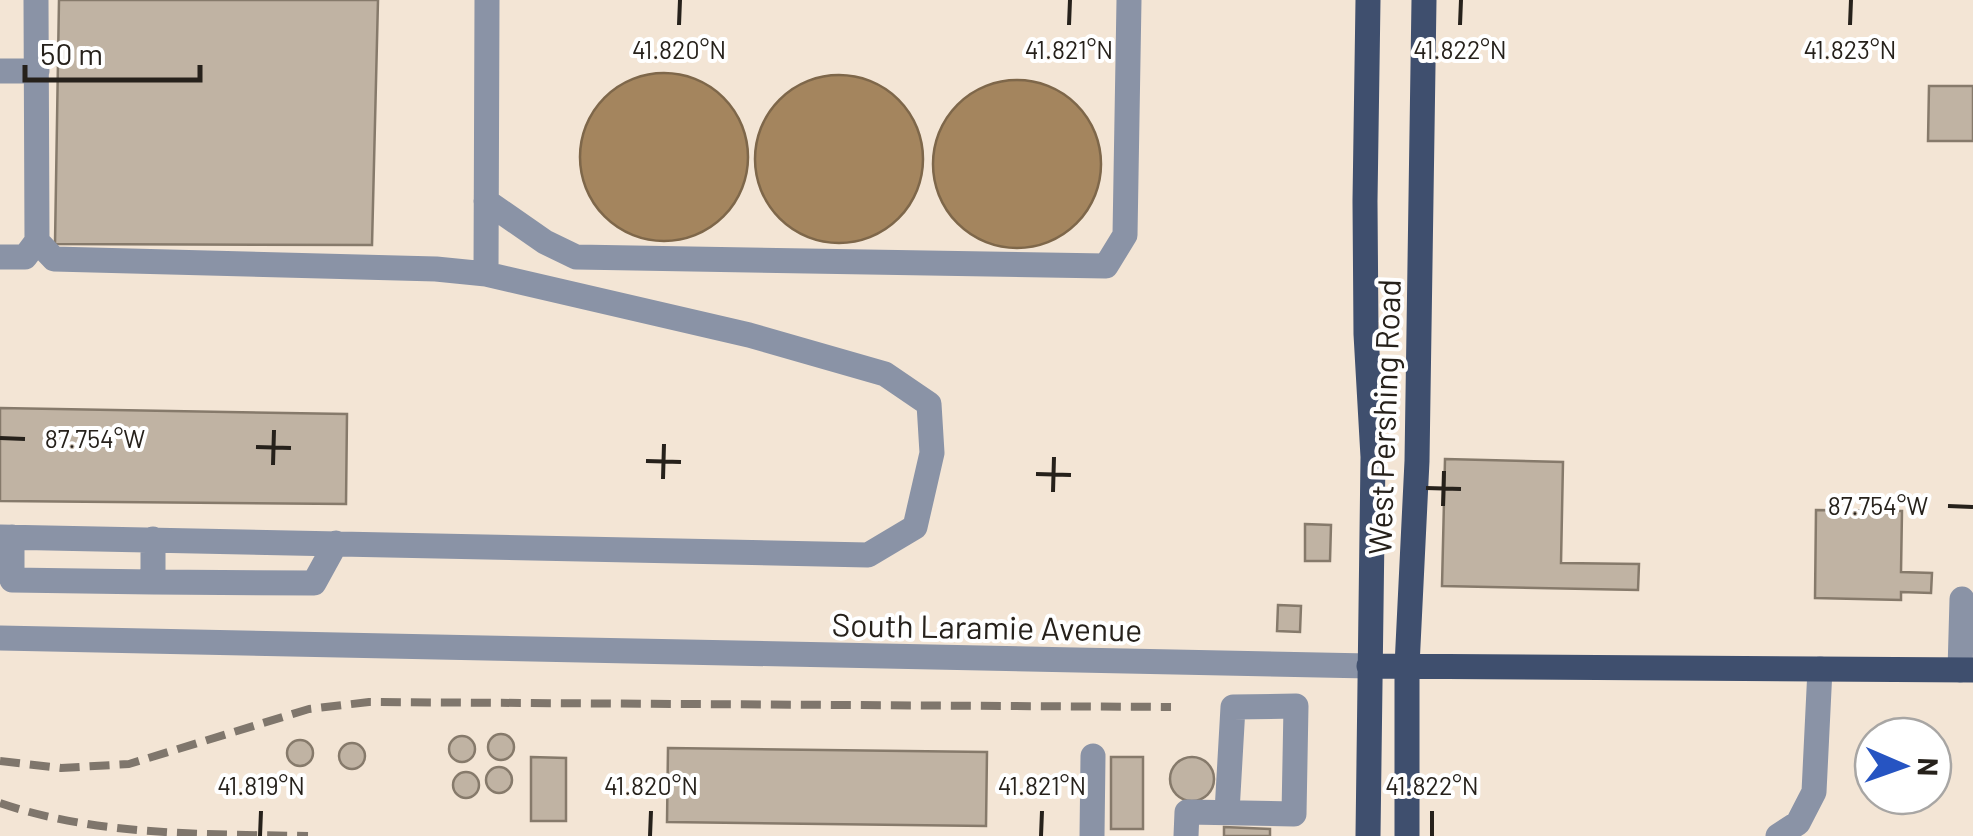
<svg xmlns="http://www.w3.org/2000/svg" width="1973" height="836" font-family="Barlow,sans-serif">
  <rect width="100%" height="100%" fill="#f3e5d5"/>
  <path fill="#a4855e" stroke="#7e674a" stroke-width="2.5" d="M580 157a84 84 0 1 1 168 0a84 84 0 1 1-168 0Z
    M755 159a84 84 0 1 1 168 0a84 84 0 1 1-168 0Z
    M933 164a84 84 0 1 1 168 0a84 84 0 1 1-168 0Z"/>
  <path fill="#c0b3a3" stroke="#867a6b" stroke-width="2.5" d="M59,0H378L372,245L55,244Z
    M1929,86H1973V141H1928Z
    M0,408L347,414L346,504L0,501Z
    M1445,459L1563,462L1561,563L1639,564L1638,590L1442,586Z
    M1816,510L1902,511L1901,572L1932,573L1931,593L1901,592V600L1815,598Z
    M1305,524L1331,525L1330,561H1305Z
    M1278,605L1301,606L1300,632L1277,631Z
    M488 747a13 13 0 1 1 26 0a13 13 0 1 1-26 0Z
    M449 749a13 13 0 1 1 26 0a13 13 0 1 1-26 0Z
    M287 753a13 13 0 1 1 26 0a13 13 0 1 1-26 0Z
    M339 756a13 13 0 1 1 26 0a13 13 0 1 1-26 0Z
    M668,748L987,752L986,826L667,822Z
    M1170 779a22 22 0 1 1 44 0a22 22 0 1 1-44 0Z
    M531,757L566,758V821H531Z
    M1111,757H1143V829H1111Z
    M486 780a13 13 0 1 1 26 0a13 13 0 1 1-26 0Z
    M453 785a13 13 0 1 1 26 0a13 13 0 1 1-26 0Z
    M1224,827L1270,829V836H1224Z"/>
  <g fill="none" stroke-linecap="round" stroke-linejoin="round">
    <path stroke="#8a93a6" stroke-width="25" d="M36,0L37,241L54,259L436,269L486,274
      M0,71H37
      M486,201L545,242L576,257L1106,266L1125,235L1129,0
      M0,257H25L37,241
      M0,537L868,555L915,527L932,453L929,404L885,374L749,335L486,274L487,0
      M12,537V580L153,582V539
      M153,582L314,583L336,543
      M0,638L1369,666
      M1960,670L1962,599
      M1092,836L1093,756
      M1186,836L1187,812L1294,814L1296,706L1233,707L1227,812
      M1778,836L1798,823L1814,792L1820,669"/>
    <path stroke="#3f4f6e" stroke-width="25" d="M1368,0L1365,201L1366,334L1373,457L1368,836
      M1369,666L1973,670
      M1407,836V666L1417,461L1424,0"/>
    <path stroke="#7f766c" stroke-width="8" stroke-dasharray="20 10" stroke-linecap="butt" d="M0,761L61,768L129,764L309,709L369,702L1171,707
      M0,803C96,836 206,834 308,836"/>
  </g>
  <path fill="none" stroke="#26211b" stroke-width="4" d="M679,25L680,0M1069,25L1070,0M1460,25L1461,0M1850,25L1851,0M0,438L25,439M256,447L291,448M646,461L681,462M273,465L274,430M1036,474L1071,475M663,479L664,444M1426,488L1461,489M1053,492L1054,457M1443,506L1444,471M1948,506L1973,507M260,836L261,811M650,836L651,811M1041,836L1042,811M1432,836V811"/>
  <g text-anchor="middle" dominant-baseline="central" stroke-width="8" stroke-linejoin="round" paint-order="stroke">
    <g font-size="32" fill="#26211b" stroke="#fff">
      <text transform="translate(1383 417) rotate(-88)">West Pershing Road</text>
      <text transform="translate(987 626) rotate(1)">South Laramie Avenue</text>
    </g>
  </g>
  <g font-size="25" text-anchor="middle" fill="#26211b" stroke="#fff" stroke-width="8" stroke-linejoin="round" paint-order="stroke">
    <text x="679" y="59">41.820°N</text>
    <text x="1069" y="59">41.821°N</text>
    <text x="1460" y="59">41.822°N</text>
    <text x="1850" y="59">41.823°N</text>
    <text x="95" y="448">87.754°W</text>
    <text x="1878" y="515">87.754°W</text>
    <text x="261" y="795">41.819°N</text>
    <text x="651" y="795">41.820°N</text>
    <text x="1042" y="795">41.821°N</text>
    <text x="1432" y="795">41.822°N</text>
  </g>
  <g transform="translate(1903 766) rotate(92)"><circle r="48" fill="#ffffff" stroke="#a8a6a4" stroke-width="2.5"/>
  <path d="M0-8L18 38L0 25L-18 38Z" fill="#2654c2"/>
  <text y="-15" font-size="28" font-weight="bold" text-anchor="middle" fill="#26211b">N</text>
  </g>
  <path d="M25 65v15h175v-15" fill="none" stroke="#26211b" stroke-width="5"/>
  <text x="40" y="65" font-size="30" fill="#26211b" stroke="#ffffff" stroke-width="8" paint-order="stroke">50 m</text>
</svg>
